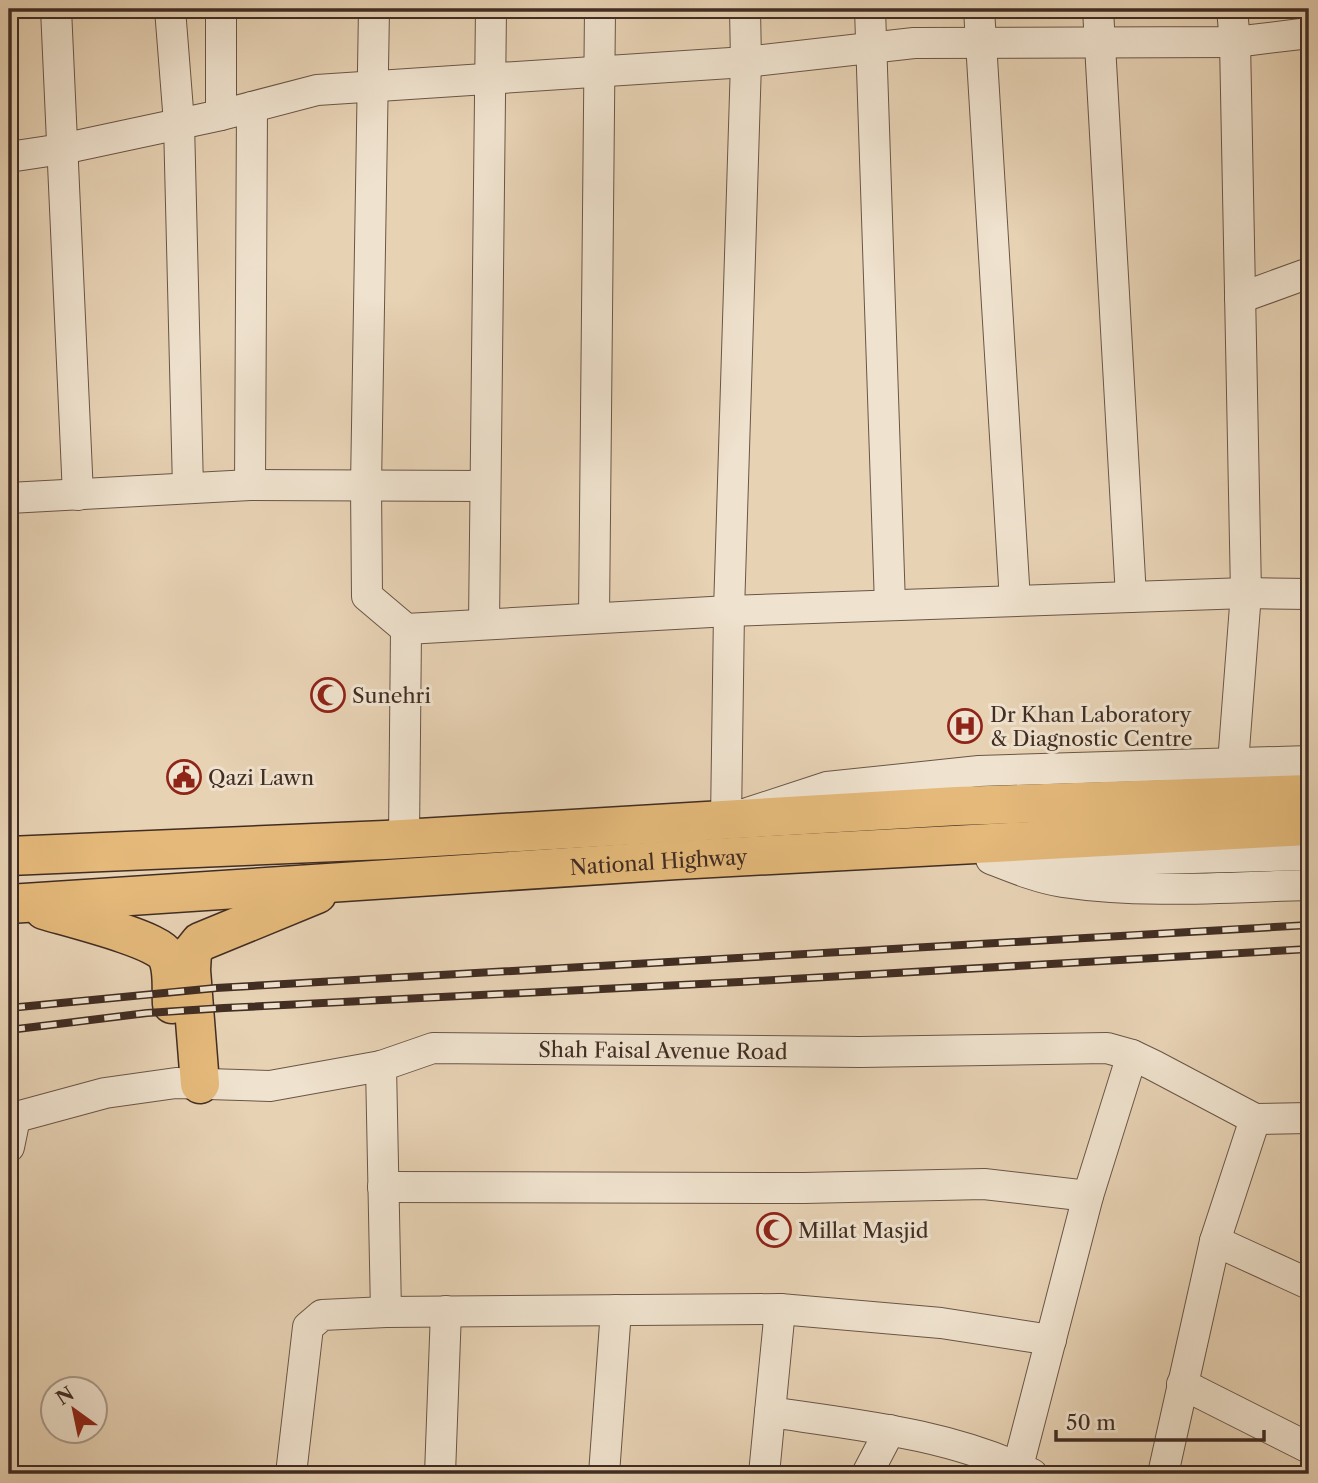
<svg xmlns="http://www.w3.org/2000/svg" width="1318" height="1483" font-family="'Libre Caslon Text',serif">
  <rect width="100%" height="100%" fill="#e7d2b4"/>
  <filter id="stains"><feTurbulence type="fractalNoise" baseFrequency=".00286" numOctaves="4"/><feColorMatrix values="0 0 0 0 .2 0 0 0 0 .09 0 0 0 0 .02 0 0 0 .5 -.17"/></filter>
  <radialGradient id="worn" r=".72"><stop offset=".6" stop-color="#630" stop-opacity="0"/><stop offset="1" stop-color="#630" stop-opacity=".3"/></radialGradient>
  <g fill="none" stroke-linecap="round" stroke-linejoin="round">
    <g stroke="#6a5647" stroke-width="32">
      <g id="street">
        <path d="M56,9L78,495"/>
        <path d="M170,9L179,123L188,488"/>
        <path d="M374,9L366,486L367,596L406,629L729,611L1246,593L1309,594"/>
        <path d="M745,9L746,62L729,611L726,820L827,787L979,771L1309,761"/>
        <path d="M870,9L890,605"/>
        <path d="M979,9L1015,601"/>
        <path d="M1098,9L1131,597"/>
        <path d="M1232,9L1235,42L1246,593L1233,763"/>
        <path d="M221,115V9"/>
        <path d="M9,157L62,149L221,115L317,90L746,62L914,43L1235,42L1309,33"/>
        <path d="M1240,298L1309,273"/>
        <path d="M250,485L252,107"/>
        <path d="M9,498L250,485L485,486"/>
        <path d="M594,618L600,9"/>
        <path d="M484,624L491,9"/>
        <path d="M404,838L406,629"/>
        <path d="M991,859C1014,868 1038,878 1063,882C1143,894 1228,887 1309,885"/>
        <path d="M381,1066L386,1312"/>
        <path id="s1" d="M9,1119L105,1093L176,1083L270,1086L381,1066L433,1048L860,1052L1107,1048L1132,1055L1153,1065L1255,1119L1309,1118"/>
        <path d="M9,1147L15,1118"/>
        <path d="M383,1187L804,1188L984,1184L1088,1196"/>
        <path d="M1215,1241L1309,1284"/>
        <path d="M1182,1384L1309,1448"/>
        <path d="M770,1412C858,1425 951,1434 1032,1474"/>
        <path d="M291,1474L308,1327L322,1315L386,1312L780,1309L941,1323L1051,1340"/>
        <path d="M440,1474L446,1311"/>
        <path d="M604,1474L616,1310"/>
        <path d="M764,1474L780,1309"/>
        <path d="M867,1474L890,1430"/>
        <path d="M1016,1474L1088,1196L1132,1055"/>
        <path d="M1163,1474L1215,1241L1255,1119"/>
      </g>
    </g>
    <g stroke="#412d23" stroke-width="41">
      <path id="secondary" d="M1035,858L1309,851"/>
    </g>
    <g stroke="#412d23" stroke-width="41">
      <g id="highway">
        <path d="M9,856L385,840L957,806L1309,794"/>
        <path id="s2" d="M9,904L676,860L1309,826"/>
        <path d="M44,910C67,917 157,939 166,955C174,968 171,989 172,1004"/>
        <path d="M200,1084L191,970L192,952L200,942L317,894"/>
      </g>
    </g>
    <use href="#street" stroke="#efe2ce" stroke-width="30"/>
    <use href="#secondary" stroke="#efe2ce" stroke-width="38"/>
    <use href="#highway" stroke="#e4b97a" stroke-width="38"/>
    <g stroke="#412d23" stroke-width="8">
      <path id="rail" d="M9,1008L216,988L1309,925
        M9,1030L147,1013L224,1008L740,982L1309,949"/>
    </g>
    <use href="#rail" stroke="#efe2ce" stroke-width="5" stroke-dasharray="16" stroke-linecap="butt"/>
  </g>
  <defs>
    <g id="mosque-ring" transform="scale(1.75)"><circle r="9.5" fill="#efe2ce" stroke="#8f2418" stroke-width="1.5"/><path d="M3.5-4.9A6 6 0 1 0 3.5 4.9A5 5 0 1 1 3.5-4.9Z" fill="#8f2418"/></g>
    <g id="hospital-ring" transform="scale(1.75)"><circle r="9.5" fill="#efe2ce" stroke="#8f2418" stroke-width="1.5"/><path d="M-5-5h3v3.5h4V-5h3V5h-3V1.5h-4V5h-3Z" fill="#8f2418"/></g>
    <g id="civic-ring" transform="scale(1.75)"><circle r="9.5" fill="#efe2ce" stroke="#8f2418" stroke-width="1.5"/><path d="M-.6-6.5H3V-4.5H.6V-3L4-1V1h2V6H-6V1h2V-1L-.6-3ZM-1.2 2.5V6h2.4V2.5Z" fill="#8f2418"/></g>
  </defs>
  <g fill-rule="evenodd">
    <use href="#mosque-ring" x="328" y="695"/>
    <use href="#hospital-ring" x="965" y="726"/>
    <use href="#civic-ring" x="184" y="777"/>
    <use href="#mosque-ring" x="774" y="1230"/>
  </g>
  <g text-anchor="middle" dominant-baseline="central" stroke-width="6" stroke-linejoin="round" paint-order="stroke">
    <g font-size="21" fill="#412d23" stroke="#efe2ce" text-anchor="start">
      <text x="352" y="695">Sunehri</text>
      <text x="990" y="714">Dr Khan Laboratory<tspan x="990" dy="24">&amp; Diagnostic Centre</tspan></text>
      <text x="208" y="777">Qazi Lawn</text>
      <text x="798" y="1230">Millat Masjid</text>
    </g>
    <g font-size="21" fill="#412d23" stroke="#efe2ce">
      <text stroke="none"><textPath href="#s2" startOffset="651">National Highway</textPath></text>
      <text stroke="none"><textPath href="#s1" startOffset="663">Shah Faisal Avenue Road</textPath></text>
    </g>
  </g>
  <rect width="1318" height="1483" fill="none" stroke="#e7d2b4" stroke-width="35"/>
  <rect x="10" y="10" width="1297" height="1462" fill="none" stroke="#412d23" stroke-width="3.5"/>
  <rect x="18" y="18" width="1283" height="1448" fill="none" stroke="#412d23" stroke-width="2"/>
  <g transform="translate(74 1410) rotate(327)"><circle r="33" fill="#efe2ce" stroke="#a99a8a" stroke-width="2"/>
  <path d="M0-5L12 26L0 18L-12 26Z" fill="#8f2418"/>
  <text y="-10" font-size="19" font-weight="bold" text-anchor="middle" fill="#412d23">N</text>
  </g>
  <path d="M1056 1430v10h208v-10" fill="none" stroke="#412d23" stroke-width="3.5"/>
  <text x="1066" y="1430" font-size="21" fill="#412d23" stroke="#efe2ce" stroke-width="5" paint-order="stroke">50 m</text>
  <rect width="100%" height="100%" filter="url(#stains)"/>
  <rect width="100%" height="100%" fill="url(#worn)"/>
</svg>
